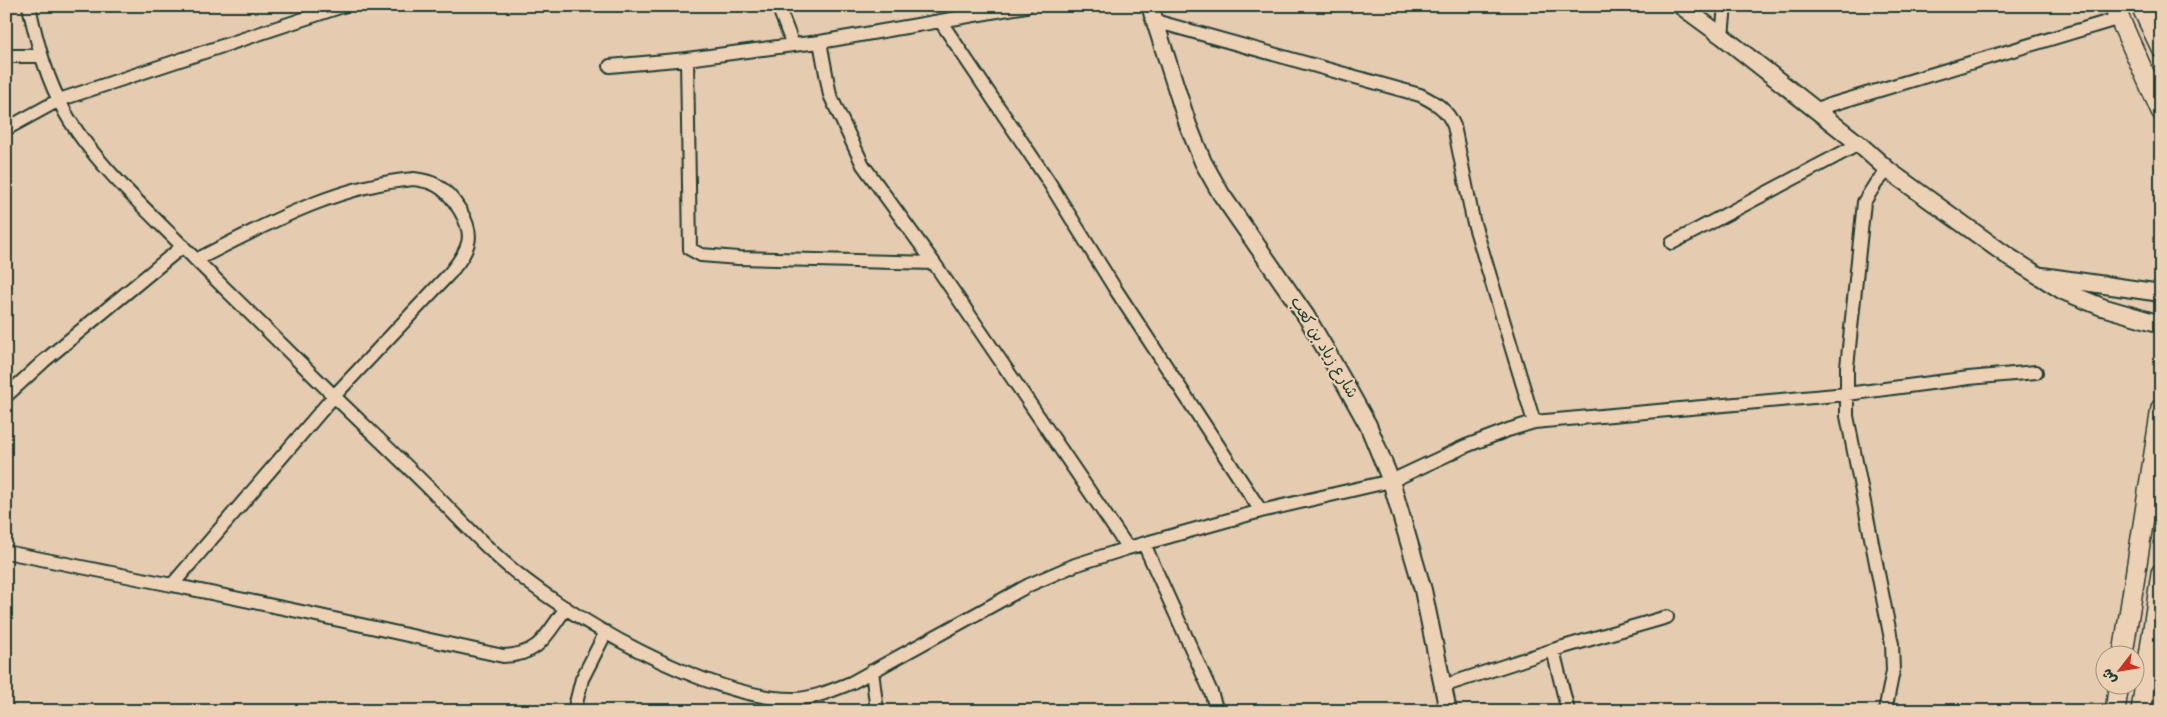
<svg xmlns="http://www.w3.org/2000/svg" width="2167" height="717" font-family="Dekko,'Playpen Sans Arabic',sans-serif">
  <rect width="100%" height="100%" fill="#e5cbaf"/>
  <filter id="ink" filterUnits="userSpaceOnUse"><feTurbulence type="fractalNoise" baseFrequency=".02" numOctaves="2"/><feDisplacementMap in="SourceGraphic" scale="10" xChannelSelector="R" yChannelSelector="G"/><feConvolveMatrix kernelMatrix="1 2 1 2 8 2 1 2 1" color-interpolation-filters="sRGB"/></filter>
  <g filter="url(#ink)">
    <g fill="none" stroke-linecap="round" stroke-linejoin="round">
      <g stroke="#1f3d34" stroke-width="16">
        <path id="minor" d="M29,6C37,44 47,80 66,114C95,165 155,217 196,260
          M778,6L793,45L820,42L1026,6
          M1155,21L1420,95C1436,103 1447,109 1454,126L1473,220L1534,422
          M941,22L1047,179L1114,287L1261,511
          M1722,36L1725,6
          M820,42L830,95L863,165L934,263L1128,548
          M793,45L687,59L690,249L701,255L738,258L934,263
          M6,56H41
          M610,66L687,59
          M1813,110L2120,18
          M6,129L59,100L343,6
          M414,179C422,180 429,181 436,185C453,194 473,225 468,243C465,255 457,264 450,273L334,396L196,260C265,225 336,185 414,179Z
          M1672,243L1859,144
          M6,396L44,361L183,246
          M1144,544L1211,692L1217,711
          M6,552L172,585L334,396C367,428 400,459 432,491C454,514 476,537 499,558C561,615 711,701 796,699C815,698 833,690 851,683L1029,585L1075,565L1128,548L1261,511L1391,481L1466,446L1508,430L1534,422L1847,394L1969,378L2036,372
          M172,585L307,613L503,656C540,655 546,635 566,608
          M1553,650L1568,711
          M872,671L877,711
          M1443,686L1553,650L1667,617
          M574,711L582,679L606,632
          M1885,711L1893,671L1892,644L1847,416V367L1864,202L1876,183L1888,170"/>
      </g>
      <g stroke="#1f3d34" stroke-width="20">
        <path id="tertiary" d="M1150,6L1188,125L1203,162L1221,194L1306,316L1326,350L1368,425L1391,481L1423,590L1448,711
          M1681,6L1722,36L1859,144L1888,170L2006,255L2063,291L2102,307L2161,324
          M2042,276L2161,293"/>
      </g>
      <g stroke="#1f3d34" stroke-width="22">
        <path id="secondary" d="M2114,6L2161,111
          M2141,6L2161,48
          M2123,654L2161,408
          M2115,711L2119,684
          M2141,711L2161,573"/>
      </g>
      <use href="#minor" stroke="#edd1b4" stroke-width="12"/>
      <use href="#tertiary" stroke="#edd1b4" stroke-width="16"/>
      <use href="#secondary" stroke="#edd1b4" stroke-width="19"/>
    </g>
  </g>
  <g text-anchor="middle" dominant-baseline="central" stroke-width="4.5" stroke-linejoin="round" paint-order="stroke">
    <g font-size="16" fill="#1f3d34" stroke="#edd1b4">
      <text transform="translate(1323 348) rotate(59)">شارع زياد بن كعب</text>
    </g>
  </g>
  <rect width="2167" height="717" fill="none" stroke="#edd1b4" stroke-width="25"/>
  <rect x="12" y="12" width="2142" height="692" fill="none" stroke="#1f3d34" stroke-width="2" filter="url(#ink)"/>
  <g transform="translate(2120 670) rotate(239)"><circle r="24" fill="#edd1b4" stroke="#9b9681"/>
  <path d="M0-4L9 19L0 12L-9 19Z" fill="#c8321e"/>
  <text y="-8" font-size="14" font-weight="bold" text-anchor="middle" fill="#1f3d34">ش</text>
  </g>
</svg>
